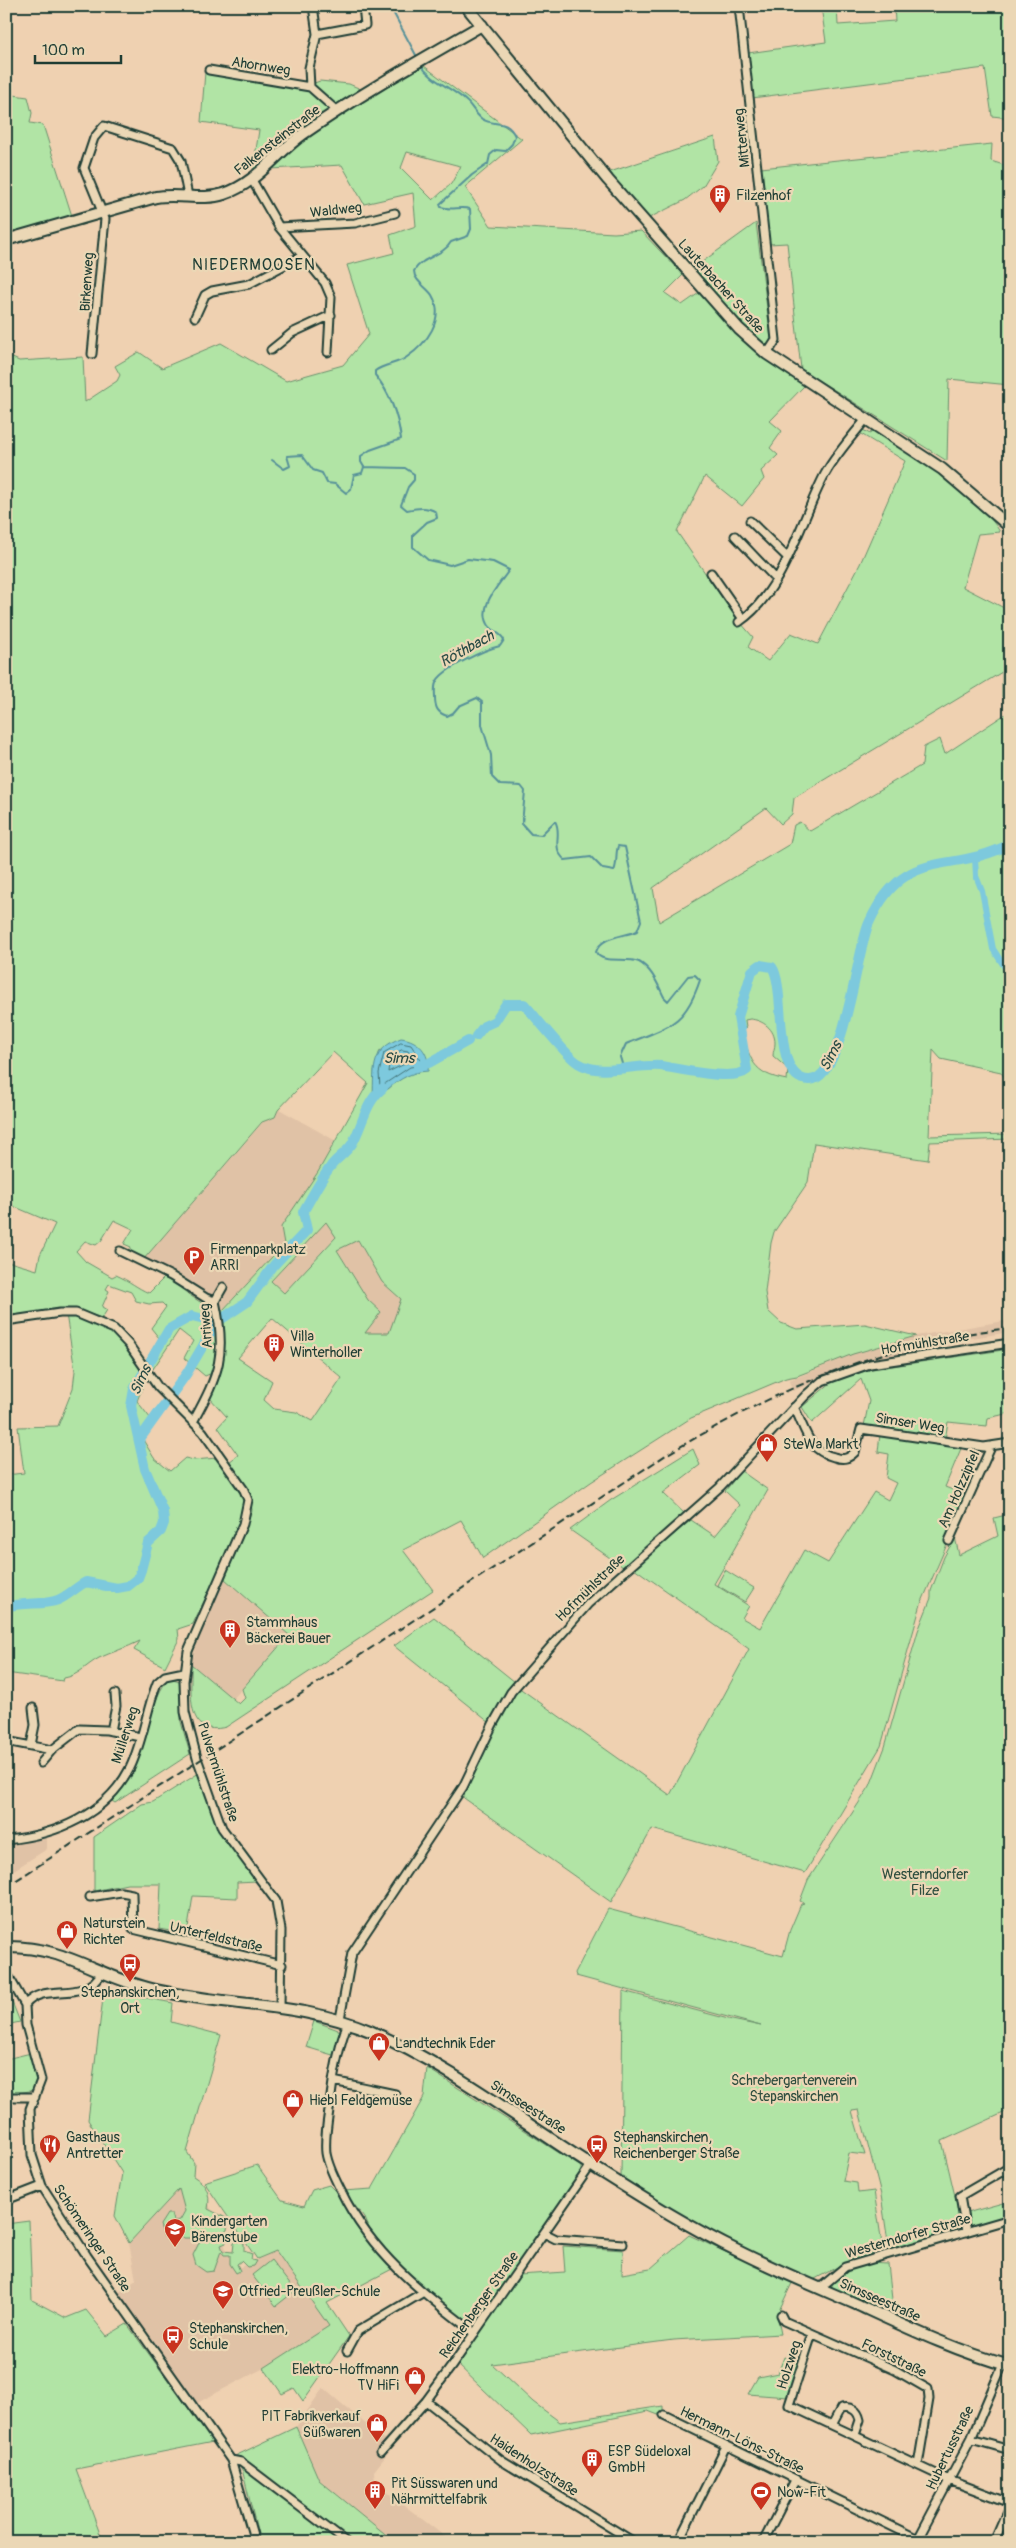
<svg xmlns="http://www.w3.org/2000/svg" width="1016" height="2548" font-family="Pangolin,sans-serif">
  <rect width="100%" height="100%" fill="#efd1b1"/>
  <filter id="ink" filterUnits="userSpaceOnUse"><feTurbulence type="fractalNoise" baseFrequency=".02" numOctaves="2"/><feDisplacementMap in="SourceGraphic" scale="10" xChannelSelector="R" yChannelSelector="G"/><feConvolveMatrix kernelMatrix="1 2 1 2 8 2 1 2 1" color-interpolation-filters="sRGB"/></filter>
  <g filter="url(#ink)">
    <path fill="#e0c2a6" d="M279,1109L336,1141L318,1172L284,1244L223,1310L211,1309L184,1292L178,1285L164,1278L143,1260L263,1122L275,1117Z
      M326,1222L336,1236L285,1293L271,1282L307,1241Z
      M357,1239L382,1282L401,1299L389,1333H364L381,1312L368,1300L337,1249Z
      M1010,1320V1332L947,1342L859,1364L793,1391L789,1381L853,1354L916,1336Z
      M225,1579L289,1635L232,1700L191,1664L197,1644Z
      M47,1839V1849L6,1875V1843Z
      M179,2189L209,2204L234,2270L276,2251L330,2326L264,2368L197,2403L117,2294L136,2280L129,2243Z
      M323,2388L393,2447L374,2471L375,2483L452,2542H395L319,2480L296,2427Z"/>
    <path fill="#b1e4a5" stroke="#68906c" fill-rule="evenodd" d="M821,6H837L838,25L895,21L894,6H1010V118L992,116L985,68L752,98L748,53L826,42Z
      M424,66L522,139L465,187L491,226L614,233L641,231L683,275L665,293L682,305L699,293L745,343L805,385L770,421L782,431L770,448L778,455L761,471L764,479L742,506L705,476L677,532L734,615L753,637L748,647L768,661L791,633L818,644L860,564L905,461L861,434L863,430L870,434L873,428C906,449 983,500 1000,532L978,534L963,587L1010,611V693L1002,697V672L794,798L792,814L781,824L766,808L653,888L659,922L790,844L794,825L800,822L810,831L922,765L924,747L940,739L945,754L1010,711V1086L1001,1072L941,1059L933,1050L929,1136L1010,1134V1139L930,1142L928,1160L814,1143L808,1182L774,1232L771,1243L765,1292L768,1311L781,1323L797,1329L865,1324L916,1336L853,1354L797,1376L786,1378L691,1418L591,1482L483,1558L461,1520L403,1550L433,1590L226,1727C184,1738 192,1691 191,1664L239,1704L245,1698L242,1689L289,1635L225,1579L252,1510L249,1492L229,1462L238,1455L218,1427L227,1417L210,1398L222,1369L205,1376L184,1358L193,1341L179,1330L153,1369L146,1360L159,1338L151,1328L166,1307L162,1303L149,1304L136,1301L131,1292L109,1284L106,1289L109,1291L102,1307L107,1310L102,1318L78,1310L58,1309L6,1317V1261L37,1270L40,1255L55,1224L6,1203V355L19,361L83,357L85,402L117,381L120,375L115,366L139,352L162,368L221,343L286,381L343,365L369,334L347,265L394,253L390,235L416,226L413,193L364,204L342,165L253,170L259,130L201,122L205,72L300,88L320,81L349,84L363,90L369,98ZM407,152L460,166H461L451,184L433,200L401,168ZM750,1019C763,1020 775,1029 775,1043C775,1048 773,1051 773,1056L788,1069L787,1080C753,1074 749,1060 743,1029L746,1027L745,1020ZM380,1050L413,1072L397,1081L380,1096L374,1072ZM333,1052L368,1083L318,1172L281,1227L284,1244L223,1310C198,1307 185,1288 164,1278L149,1293C137,1288 130,1281 116,1275L112,1277L86,1262L76,1251L85,1241L96,1245L101,1241L114,1220L133,1229L124,1244L131,1247L128,1253L143,1260L262,1122L275,1117L278,1110ZM326,1222L336,1237L284,1293L271,1281ZM358,1240L382,1282L401,1299L389,1333H365L381,1312L368,1300L337,1250ZM272,1318L342,1378L313,1421L296,1412L274,1409L264,1400L272,1381L238,1358Z
      M6,94L28,97L32,113L30,123L43,125L72,216L6,235Z
      M715,137L718,161L703,186L685,200L647,219L607,173Z
      M992,144L991,161L1010,167V385L949,379L947,461L801,369L787,243L769,244L761,168Z
      M756,223L771,339L773,340L771,346L767,347L745,329L691,270Z
      M66,1314C109,1317 126,1344 147,1376L137,1401L154,1423L142,1438L154,1458L170,1471L185,1458L194,1460L217,1458C226,1471 243,1489 243,1504C245,1525 203,1601 193,1624L178,1629L179,1639L165,1667L134,1650L140,1641C126,1648 112,1652 99,1658C86,1665 78,1676 64,1678L63,1681L6,1673V1475L24,1473L18,1427L58,1426L73,1388L75,1371Z
      M1010,1349V1413L988,1418L987,1426L948,1422L945,1440L864,1426L869,1401L861,1379L812,1423L802,1407L833,1381L872,1369Z
      M880,1434L962,1446L945,1487L968,1496L921,1604L881,1746L805,1873L652,1829L611,1902L461,1796L496,1721L518,1687L670,1795L749,1649L634,1568L691,1520L715,1536L740,1505L725,1491L741,1471L768,1490L714,1584L749,1606L742,1618L760,1628L804,1550L828,1563L874,1492L888,1500L896,1483L886,1478L889,1454L878,1452Z
      M693,1449L700,1465L663,1493L687,1516L623,1567L570,1530L611,1500Z
      M1010,1514V2110L942,2141L963,2230L893,2251L889,2249L881,2195L859,2110L852,2111L865,2155L849,2153L843,2181L857,2183L858,2193L874,2191L883,2251L841,2265L813,2280L720,2239L621,2180L623,1991L732,2020L761,2026L576,1976L575,1973L608,1909L783,1956L790,1930L801,1904L804,1903L800,1901L808,1880L870,1786L885,1747L918,1631L931,1598V1591L944,1557L955,1537L959,1555L998,1536L994,1518Z
      M725,1570L754,1588L745,1602L717,1585Z
      M434,1617L515,1682L490,1723L394,1646Z
      M169,1678L180,1681L181,1722L190,1754L115,1803L112,1801C124,1785 135,1770 141,1751C150,1725 151,1700 169,1678Z
      M199,1773L211,1812L224,1840L254,1874L257,1881L237,1882V1898L193,1896L187,1934L159,1929L161,1884H127L94,1891V1837L142,1804L153,1802Z
      M6,1987L20,2022L6,2025Z
      M104,1990L173,2003L171,2022L221,2035L187,2152L194,2163L193,2176C206,2184 211,2193 208,2209L228,2219L227,2230L223,2233L226,2243L221,2245L223,2251L233,2252L234,2243L240,2240L244,2244V2251L252,2254L251,2260L256,2261L253,2266L247,2267L241,2261L237,2264L240,2271L236,2273L230,2264V2255H224L221,2251L214,2271L206,2272L196,2265L193,2255L200,2241L197,2238H184L177,2232L164,2237L160,2225L167,2214H172L174,2221L180,2220L185,2211L179,2189L129,2243L115,2216L122,2173L88,2120Z
      M314,2021L341,2031L336,2056L306,2047Z
      M31,2053L37,2084L30,2091L6,2094V2059Z
      M427,2068L581,2167V2176L477,2324L472,2326L412,2280L371,2233L365,2218L343,2191L372,2189L424,2097Z
      M257,2165L282,2200L304,2206L312,2190L329,2185L336,2192L369,2243L392,2269L327,2303L349,2336L303,2401L294,2388L282,2394L264,2368L329,2326L276,2251L257,2259L204,2182Z
      M1010,2201V2216L970,2227L967,2225L963,2214Z
      M29,2221L32,2300L66,2318L86,2310L107,2336L127,2324L213,2442L76,2469L103,2542H6V2224Z
      M689,2235L792,2283L777,2315L781,2334L673,2340L492,2364L533,2402L560,2422L663,2406V2413L661,2416L648,2411L531,2435L457,2364L519,2275L565,2272L563,2246L623,2250L622,2274L650,2269Z
      M271,2260L295,2291L276,2306L252,2275Z
      M867,2263L888,2264L894,2317L832,2289V2282L840,2275Z
      M784,2357L801,2362L788,2397L748,2394L758,2377L778,2373Z
      M296,2427L319,2480L395,2542H260L243,2473L235,2456Z"/>
    <path fill="#7dc9dd" stroke="#579199" d="M401,1038C419,1040 430,1053 428,1071C407,1072 396,1082 380,1096H373C374,1067 371,1049 401,1038Z"/>
    <g fill="none" stroke-linecap="round" stroke-linejoin="round">
      <path stroke="#457578" stroke-width="1" d="M401,1043L411,1045L424,1065L410,1067L380,1087L379,1073L384,1053Z
        M402,1050L408,1051L413,1060L388,1072L390,1056Z"/>
      <path stroke="#579199" stroke-width="2" d="M393,6V12L417,57
        M420,64C432,82 451,87 466,101C472,106 475,114 482,119C495,127 506,118 515,136L512,144L505,151L496,150L490,155L488,164L472,175L440,204L441,207C451,211 460,206 470,209L471,229L468,236L451,242C443,256 423,256 414,271C414,281 427,287 432,295C446,319 426,344 407,357C398,364 384,364 375,371V375C390,393 398,416 401,439L370,450L361,456V462L364,467L405,468L414,474V480L408,487L401,505L407,510C417,508 427,506 436,512L437,518L427,522L413,535V547L428,560L450,565L468,559L493,562L509,570C500,584 475,608 490,627C495,633 501,633 504,640L500,646C486,649 441,669 436,683C434,687 435,693 435,698C435,708 438,713 447,716L453,713L459,706L477,698L482,702V725L491,755L492,777L500,785L521,786L525,791L522,824L531,834L541,835L555,821C563,834 550,847 565,860L591,857L603,869L614,871C618,862 615,855 618,846L625,847L641,921L637,931C623,937 601,936 596,952C602,965 626,956 639,962C652,969 658,985 664,997L668,1001L688,976L695,975L700,980C685,1026 667,1027 626,1044L620,1057L623,1067
        M272,460L284,469L290,466L287,456L302,455L313,470L322,473L327,483L335,484L346,493L351,489L354,475L362,473L364,467"/>
      <path stroke="#7dc9dd" stroke-width="6" d="M975,857L976,876L982,891L993,949L1010,975"/>
      <path stroke="#7dc9dd" stroke-width="10" d="M476,1036L484,1026L495,1021L506,1004H524C536,1017 566,1056 578,1063C602,1078 635,1063 661,1066C679,1069 734,1082 747,1070L738,1017L752,971L760,965L772,967C787,988 771,1082 810,1080C845,1078 856,951 869,923C905,844 950,876 1010,844
        M418,1066L429,1063L468,1041
        M139,1440L187,1373L217,1322
        M6,1607C26,1601 42,1606 58,1600C68,1596 76,1587 86,1582L117,1588L128,1586L138,1578L141,1570L148,1543L161,1531L164,1523L163,1511L145,1469L131,1406L134,1389L169,1329L192,1316L217,1322L247,1302L274,1265L307,1230L303,1212C312,1197 320,1180 331,1166C337,1158 345,1154 352,1144C363,1125 365,1102 383,1088"/>
      <g stroke="#1f3d34" stroke-width="11">
        <path id="street" d="M313,6L317,34L309,68L310,87L337,111
          M739,6L776,340L767,354
          M317,34L365,25L363,6
          M209,70L310,87
          M252,180L279,227L325,283L331,297L328,352
          M279,227L355,223L395,213
          M195,317L205,295L212,291L249,284L302,256
          M271,350L292,333L331,315
          M92,354L105,219L84,168L94,138L104,126L173,148L181,161L188,196
          M750,521L787,557
          M735,536L776,579
          M711,573L743,619
          M739,622C784,592 800,521 825,474C836,454 853,435 867,418
          M120,1251L171,1276L206,1298L215,1301
          M6,1321L60,1313H76L114,1329L129,1345L158,1387L203,1432L244,1490L248,1500L243,1524L188,1651L184,1681L185,1712L197,1758L222,1828L276,1901L281,1930L280,2008
          M794,1407C806,1430 807,1450 834,1457C843,1460 848,1459 855,1452L861,1429L984,1447L1010,1443
          M194,1420C219,1374 227,1354 215,1301L223,1287
          M949,1541L991,1447
          M111,1731L116,1706L115,1694
          M11,1742L52,1750L79,1729L107,1730L140,1737
          M31,1745L35,1725L33,1708
          M41,1763L52,1750
          M6,1840C56,1835 106,1815 130,1768C143,1741 146,1711 157,1683L165,1676L184,1672
          M90,1897L121,1892L132,1894L133,1929L282,1965
          M102,1972C83,2006 45,1980 25,2005L26,2025L41,2080L30,2109L32,2155L42,2186L87,2256L231,2460L255,2542
          M9,1977L25,2005
          M340,2019L352,1953L463,1787L493,1724L511,1692L588,1604L720,1487L806,1395L822,1381L870,1364L1010,1343
          M348,2022C339,2045 334,2072 331,2096C329,2114 324,2134 326,2153C328,2166 335,2179 341,2191C371,2253 422,2293 475,2333
          M333,2081L395,2094
          M6,2097H35
          M6,2200L42,2186
          M966,2232L960,2196L1010,2167
          M544,2233L556,2239L623,2244
          M820,2288L845,2267L1010,2219
          M781,2315L784,2321L895,2370L928,2389L929,2399L918,2465
          M812,2334L789,2405L949,2480L1010,2503
          M347,2351L358,2331L422,2293
          M426,2401L502,2461L634,2542
          M664,2415L924,2542
          M832,2425L841,2408C851,2406 858,2410 860,2420L855,2435
          M971,2439L1010,2450
          M381,2452L426,2401L451,2367L591,2165
          M231,2460L241,2462L346,2542
          M917,2541L971,2439L1003,2364
          M678,2542L726,2446
          M763,2542L795,2480
          M994,2542L1010,2505"/>
      </g>
      <g stroke="#1f3d34" stroke-width="14">
        <path id="secondary" d="M466,6L608,180L739,329L767,354L942,469L1010,527
          M6,240L156,197C178,193 203,201 224,194C257,183 275,154 303,134C360,94 421,60 482,25
          M6,1947C64,1946 95,1975 148,1988C222,2007 299,2001 370,2031C451,2066 522,2122 597,2169C643,2198 690,2228 740,2252C778,2271 817,2287 856,2304C906,2327 956,2351 1010,2366"/>
      </g>
      <use href="#street" stroke="#ebd7b5" stroke-width="7"/>
      <use href="#secondary" stroke="#ebd7b5" stroke-width="10"/>
      <path stroke="#1f3d34" stroke-width="2" stroke-dasharray="8 4" stroke-linecap="butt" d="M6,1887L666,1455C774,1391 883,1341 1010,1328"/>
    </g>
  </g>
  <defs>
    <g id="building-pin" transform="scale(1.125)"><path d="M0 17L-7.5 6A9.5 9.5 0 1 1 7.5 6Z" fill="#c8321e" stroke="#ebd7b5"/><path d="M-4-6H4V6H1V3H-1V6H-4ZM-2.5-4.3h1.7v1.8h-1.7ZM.8-4.3h1.7v1.8H.8ZM-2.5-1h1.7V.8h-1.7ZM.8-1h1.7V.8H.8Z" fill="#fff"/></g>
    <g id="parking-pin" transform="scale(1.125)"><path d="M0 17L-7.5 6A9.5 9.5 0 1 1 7.5 6Z" fill="#c8321e" stroke="#ebd7b5"/><path d="M-3.5-5.5H1a3.5 3.5 0 0 1 0 7H-1V5.5H-3.5ZM-1-3.4V-.6H.8a1.4 1.4 0 0 0 0-2.8Z" fill="#fff"/></g>
    <g id="shop-pin" transform="scale(1.125)"><path d="M0 17L-7.5 6A9.5 9.5 0 1 1 7.5 6Z" fill="#c8321e" stroke="#ebd7b5"/><path d="M-5-2.5h2.3a2.7 3.5 0 0 1 5.4 0H5L5.5 6h-11ZM-1.5-2.5h3a1.5 2.3 0 0 0-3 0Z" fill="#fff"/></g>
    <g id="bus-pin" transform="scale(1.125)"><path d="M0 17L-7.5 6A9.5 9.5 0 1 1 7.5 6Z" fill="#c8321e" stroke="#ebd7b5"/><path d="M-5-6H5V4H4V6H2V4H-2V6H-4V4H-5ZM-3.5-4V0h7V-4ZM-3.5 1.2v1.5H-2V1.2ZM2 1.2v1.5H3.5V1.2Z" fill="#fff"/></g>
    <g id="restaurant-pin" transform="scale(1.125)"><path d="M0 17L-7.5 6A9.5 9.5 0 1 1 7.5 6Z" fill="#c8321e" stroke="#ebd7b5"/><path d="M-5-6h1v4h1v-4h1v4h1v-4h1v5L-1.5 .5V6h-2V.5L-5-1ZM5-6V6H3V1.5H1.5Q1.5-4 5-6Z" fill="#fff"/></g>
    <g id="school-pin" transform="scale(1.125)"><path d="M0 17L-7.5 6A9.5 9.5 0 1 1 7.5 6Z" fill="#c8321e" stroke="#ebd7b5"/><path d="M0-5L7-2L0 1L-7-2ZM-4 1L0 2.5L4 1V4Q0 6-4 4Z" fill="#fff"/></g>
    <g id="stadium-pin" transform="scale(1.125)"><path d="M0 17L-7.5 6A9.5 9.5 0 1 1 7.5 6Z" fill="#c8321e" stroke="#ebd7b5"/><path d="M0-5a6.5 5 0 1 0 0 10a6.5 5 0 1 0 0-10ZM-3.5-1.8h7v3.6h-7Z" fill="#fff"/></g>
  </defs>
  <g fill-rule="evenodd">
    <use href="#building-pin" x="720" y="195"/>
    <use href="#parking-pin" x="194" y="1257"/>
    <use href="#building-pin" x="274" y="1344"/>
    <use href="#shop-pin" x="767" y="1444"/>
    <use href="#building-pin" x="230" y="1630"/>
    <use href="#shop-pin" x="67" y="1931"/>
    <use href="#bus-pin" x="130" y="1964"/>
    <use href="#shop-pin" x="379" y="2043"/>
    <use href="#shop-pin" x="293" y="2100"/>
    <use href="#restaurant-pin" x="50" y="2145"/>
    <use href="#bus-pin" x="597" y="2145"/>
    <use href="#school-pin" x="175" y="2229"/>
    <use href="#school-pin" x="223" y="2291"/>
    <use href="#bus-pin" x="173" y="2336"/>
    <use href="#shop-pin" x="415" y="2377"/>
    <use href="#shop-pin" x="377" y="2424"/>
    <use href="#building-pin" x="592" y="2459"/>
    <use href="#building-pin" x="375" y="2491"/>
    <use href="#stadium-pin" x="761" y="2492"/>
  </g>
  <g text-anchor="middle" dominant-baseline="central" stroke-width="4.5" stroke-linejoin="round" paint-order="stroke">
    <g font-size="14" fill="#1f3d34" stroke="#ebd7b5">
      <text transform="translate(261 66) rotate(9)">Ahornweg</text>
      <text transform="translate(742 138) rotate(-96)">Mitterweg</text>
      <text transform="translate(277 140) rotate(-38)">Falkensteinstraße</text>
      <text transform="translate(336 210) rotate(-6)">Waldweg</text>
      <text transform="translate(87 282) rotate(-86)">Birkenweg</text>
      <text transform="translate(721 286) rotate(48)">Lauterbacher Straße</text>
      <text transform="translate(206 1326) rotate(-94)">Arriweg</text>
      <text transform="translate(925 1343) rotate(-9)">Hofmühlstraße</text>
      <text transform="translate(910 1423) rotate(9)">Simser Weg</text>
      <text transform="translate(959 1489) rotate(-66)">Am Holzzipfel</text>
      <text transform="translate(590 1588) rotate(-44)">Hofmühlstraße</text>
      <text transform="translate(125 1735) rotate(-72)">Müllerweg</text>
      <text transform="translate(218 1772) rotate(72)">Pulvermühlstraße</text>
      <text transform="translate(216 1937) rotate(13)">Unterfeldstraße</text>
      <text transform="translate(528 2107) rotate(33)">Simsseestraße</text>
      <text transform="translate(908 2236) rotate(-16)">Westerndorfer Straße</text>
      <text transform="translate(92 2238) rotate(56)">Schömeringer Straße</text>
      <text transform="translate(880 2300) rotate(24)">Simsseestraße</text>
      <text transform="translate(479 2305) rotate(-55)">Reichenberger Straße</text>
      <text transform="translate(894 2358) rotate(26)">Forststraße</text>
      <text transform="translate(789 2365) rotate(-72)">Holzweg</text>
      <text transform="translate(742 2440) rotate(26)">Hermann-Löns-Straße</text>
      <text transform="translate(950 2448) rotate(-64)">Hubertusstraße</text>
      <text transform="translate(534 2465) rotate(33)">Haidenholzstraße</text>
    </g>
    <g font-size="14" fill="#1f3d34" stroke="#ebd7b5" text-anchor="start">
      <text x="736" y="195">Filzenhof</text>
      <text x="210" y="1249">Firmenparkplatz<tspan x="210" dy="16">ARRI</tspan></text>
      <text x="290" y="1336">Villa<tspan x="290" dy="16">Winterholler</tspan></text>
      <text x="783" y="1444">SteWa Markt</text>
      <text x="246" y="1622">Stammhaus<tspan x="246" dy="16">Bäckerei Bauer</tspan></text>
      <text x="83" y="1923">Naturstein<tspan x="83" dy="16">Richter</tspan></text>
      <text x="130" y="1992" text-anchor="middle">Stephanskirchen,<tspan x="130" dy="16">Ort</tspan></text>
      <text x="395" y="2043">Landtechnik Eder</text>
      <text x="309" y="2100">Hiebl Feldgemüse</text>
      <text x="66" y="2137">Gasthaus<tspan x="66" dy="16">Antretter</tspan></text>
      <text x="613" y="2137">Stephanskirchen,<tspan x="613" dy="16">Reichenberger Straße</tspan></text>
      <text x="191" y="2221">Kindergarten<tspan x="191" dy="16">Bärenstube</tspan></text>
      <text x="239" y="2291">Otfried-Preußler-Schule</text>
      <text x="189" y="2328">Stephanskirchen,<tspan x="189" dy="16">Schule</tspan></text>
      <text x="399" y="2369" text-anchor="end">Elektro-Hoffmann<tspan x="399" dy="16">TV HiFi</tspan></text>
      <text x="361" y="2416" text-anchor="end">PIT Fabrikverkauf<tspan x="361" dy="16">Süßwaren</tspan></text>
      <text x="608" y="2451">ESP Südeloxal<tspan x="608" dy="16">GmbH</tspan></text>
      <text x="391" y="2483">Pit Süsswaren und<tspan x="391" dy="16">Nährmittelfabrik</tspan></text>
      <text x="777" y="2492">Now-Fit</text>
    </g>
    <g font-size="14" fill="#2e4e3f" stroke="#ebd7b5">
      <text x="925" y="1874">Westerndorfer<tspan x="925" dy="16">Filze</tspan></text>
      <text x="794" y="2080">Schrebergartenverein<tspan x="794" dy="16">Stepanskirchen</tspan></text>
    </g>
    <g font-size="15" font-style="italic" fill="#284b45" stroke="#ebd7b5">
      <text transform="translate(467 649) rotate(-29)">Röthbach</text>
      <text transform="translate(831 1056) rotate(-63)">Sims</text>
      <text x="399" y="1058">Sims</text>
      <text transform="translate(141 1380) rotate(-65)">Sims</text>
    </g>
    <g font-size="16" letter-spacing="1" fill="#1f3d34" stroke="#ebd7b5">
      <text x="254" y="265">NIEDERMOOSEN</text>
    </g>
  </g>
  <rect width="1016" height="2548" fill="none" stroke="#ebd7b5" stroke-width="25"/>
  <rect x="12" y="12" width="991" height="2523" fill="none" stroke="#1f3d34" stroke-width="2" filter="url(#ink)"/>
  <path d="M35 55v8h86v-8" fill="none" stroke="#1f3d34" stroke-width="2.5"/>
  <text x="42" y="55" font-size="15" fill="#1f3d34" stroke="#ebd7b5" stroke-width="4" paint-order="stroke">100 m</text>
</svg>
